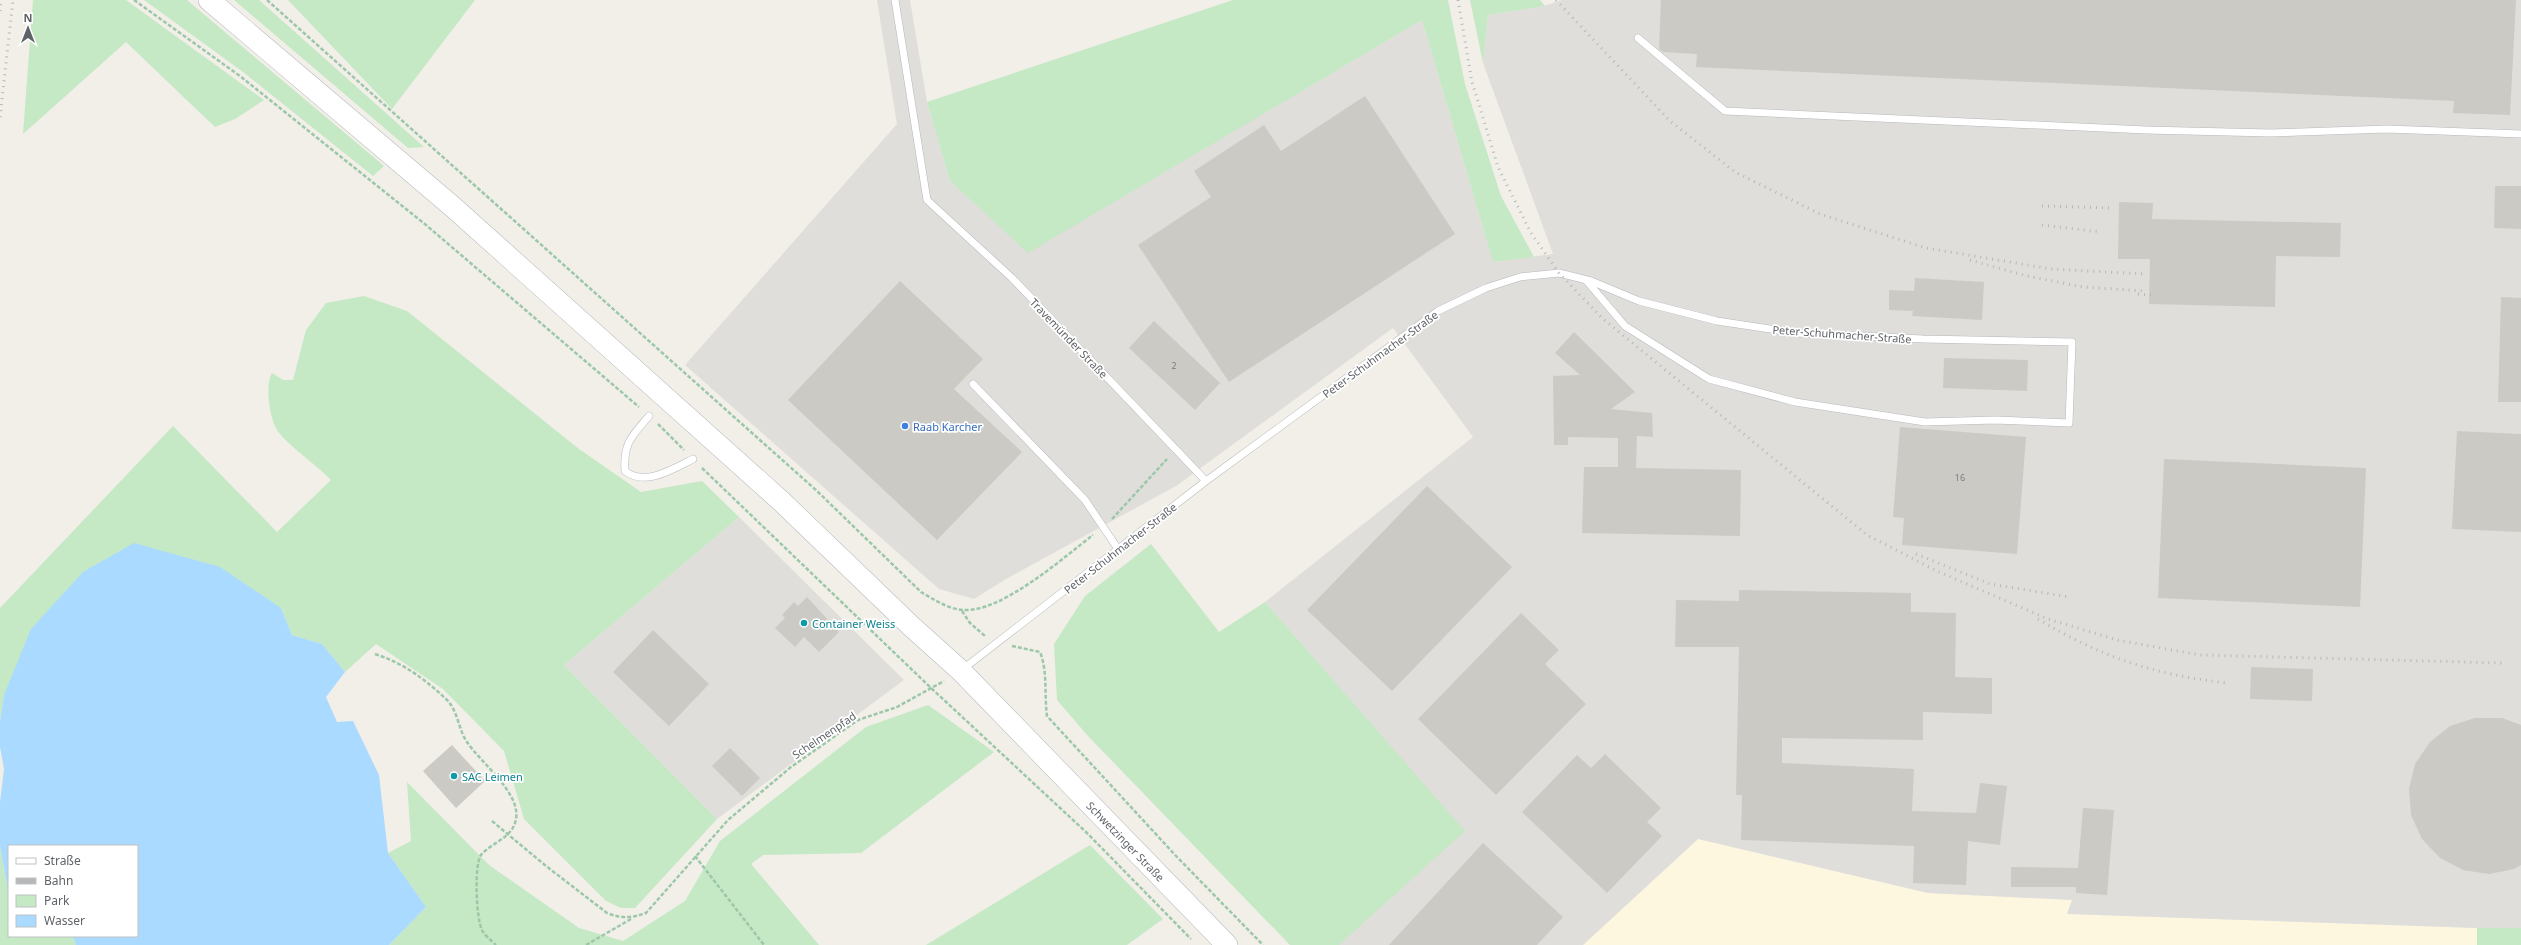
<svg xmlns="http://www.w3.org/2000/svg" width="2521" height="945" font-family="'Noto Sans',sans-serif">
  <rect width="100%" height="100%" fill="#f1efe8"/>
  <path fill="#fef7e0" d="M1698,839L1928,893L2072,900L2067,914L2477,928V945H1583Z"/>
  <path fill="#e0deda" d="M877,0H910L927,102L950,181L1028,252L1422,20L1493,262L1553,254L1483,63L1488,15L1544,6L1562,0H2521V928H2477L2067,914L2072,900L1928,893L1698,839L1583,945H1338L1464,831L1265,602L1473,437L1393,328L1176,486L1006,579L974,599L939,589L685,365L897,124Z
    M739,517L904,680L717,819L564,665Z"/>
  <path fill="#c5e8c5" d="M33,0H126L264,100L235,119L215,127L126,42L23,134Z
    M144,0H187L384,166L373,176L243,72Z
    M234,0H259L424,147L408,148Z
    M288,0H475L392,109Z
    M1233,0H1448L1465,84L1501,196L1534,257L1493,262L1422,20L1028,253L950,181L927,102Z
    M1470,0H1540L1545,6L1488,15L1483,63Z
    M364,296L407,311L579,449L641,492L702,481L739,517L564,665L717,819L635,908H621L606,901L524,819L504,751L443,689L376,644L345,672L322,644L292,635L281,608L4,695L0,721V608L173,426L277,532L331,480C317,465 287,445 277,430C269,417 265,385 272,373L283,380H293L306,330L326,303Z
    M1151,544L1219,632L1265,602L1465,831L1339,945H1290L1088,736L1057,700L1054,644L1085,596Z
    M928,705L994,752L861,853L763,855L751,864L819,945H389L426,907L388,853L411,841L407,782L489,865L579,928L623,941L685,901L720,841L866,727Z
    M1090,845L1163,919L1127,945H926Z
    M0,846L9,896V936H73L76,945H0Z
    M2477,928H2521V945H2477Z"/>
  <path fill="#aadaff" d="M134,543L220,567L281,608L292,635L322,644L345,672L326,697L337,722L353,721L379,775L388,853L426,907L389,945H76L73,936H137V846H9V896L0,846V802L4,769L0,747V721L4,695L31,629L83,572Z"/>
  <path fill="#cccac5" d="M1661,0H2516L2510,115L2453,113L2454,101L1696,67L1697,54L1663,52L1659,49Z
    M1365,96L1455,234L1229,382L1138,245L1211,197L1194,171L1264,125L1281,151Z
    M2495,186H2521V229L2494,228Z
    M2119,202L2153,203L2152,219L2341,223L2340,257L2276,256L2275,307L2149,304L2150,259H2118Z
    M1915,278L1984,282L1982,320L1912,316L1913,311L1889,310V290L1914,291Z
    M900,281L983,359L954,389L1022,452L937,540L788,400Z
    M2501,297L2521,298V402H2498Z
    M1154,321L1220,383L1195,410L1129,348Z
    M1574,332L1635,392L1611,409L1652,413L1653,437L1637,436L1636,468L1741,470L1740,536L1582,533L1584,467H1618V438L1568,437V445H1554L1553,376L1580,375L1555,353Z
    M1944,358L2028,360L2027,391L1943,388Z
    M1900,427L2026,437L2017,554L1902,545L1904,518L1893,517Z
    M2457,431L2521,434V532L2452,529Z
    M2164,459L2366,468L2360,607L2158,598Z
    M1427,486L1512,567L1392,691L1307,610Z
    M1739,590L1911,593V612L1956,613L1955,677L1992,678V714L1923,712V740L1782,738V763L1914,769L1912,811L1976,813L1980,783L2007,786L2000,845L1968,841L1966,885L1913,883L1914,846L1741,840L1742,795H1736L1739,647H1675L1676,600L1739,601Z
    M807,597L839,632L819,652L804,637L795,647L775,628L785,618L782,615L794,602L798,606Z
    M1521,613L1559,650L1545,664L1586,704L1496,795L1418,719Z
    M653,630L709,684L669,726L613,672Z
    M2251,667L2313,669L2312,701L2250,699Z
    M2475,718H2502L2521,725V865L2514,869L2489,874L2463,870L2440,858L2422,839L2411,815L2409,789L2415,764L2430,742L2450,726Z
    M452,745L485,781L456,808L423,771Z
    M730,748L760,778L742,796L712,766Z
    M1605,754L1661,808L1647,822L1662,836L1607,893L1522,812L1577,755L1591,768Z
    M2083,808L2114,810L2107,895L2076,893V887H2011V867L2078,868Z
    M1483,843L1563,917L1537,945H1389Z"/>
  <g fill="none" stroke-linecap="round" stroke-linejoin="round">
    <g stroke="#b5b8bc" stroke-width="8">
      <path id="service" d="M895,0L927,200L1012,278L1206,481
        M1638,38L1725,111L2146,130L2270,133L2387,129L2521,134
        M973,384L1085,500L1118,549
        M649,416C632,436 623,443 625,471C645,487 673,469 693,459
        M963,669L1206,481L1438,311L1486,288L1520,277L1559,273L1591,281L1639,301L1717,321L1796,333L1923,339L2072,342L2069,423L1995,420L1925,422L1795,402L1709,379L1625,326L1586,280"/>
    </g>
    <g stroke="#b6babf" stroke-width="22">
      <g id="secondary">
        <path id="s1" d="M209,0L453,207L781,501L911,626L961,671L1227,945"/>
      </g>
    </g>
    <path stroke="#9cc7a9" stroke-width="2.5" stroke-dasharray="4 2" stroke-linecap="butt" d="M134,0L240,76L426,225L639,407
      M267,0L817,491L921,592C933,599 948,609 963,610C1001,613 1063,558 1093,535
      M658,424L684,450
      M702,468L930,687L1087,833L1191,939
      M1112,519L1167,459
      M962,611L970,623L985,636
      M1012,646L1040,652C1048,672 1044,694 1047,716L1177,857L1263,945
      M375,654C403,663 425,679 446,699C458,710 458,729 467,742C480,762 521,793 516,819C513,838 492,842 481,855C474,865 476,918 482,930C484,935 492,941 496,945
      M492,821L546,866L607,913C622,919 632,918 646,913L728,820L791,767L858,720L897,707L944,681
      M695,856L764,945
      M586,945L631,919"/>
    <use href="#service" stroke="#fff" stroke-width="7"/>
    <use href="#secondary" stroke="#fff" stroke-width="21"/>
    <path stroke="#b6b7b8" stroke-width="3" stroke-dasharray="1 5" stroke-linecap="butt" d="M1458,0L1472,82L1498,167L1531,233L1559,273L1602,318L1867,535L1939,572L2048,619L2117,640L2200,655L2503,663
      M1556,0L1670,121L1735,172L1820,214L1926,248L2051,269L2146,274
      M0,11L1,0
      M0,117L13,0
      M2042,206L2112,208
      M2042,225L2101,232
      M1970,260L2027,276L2083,287L2145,291
      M2138,294L2153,295
      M1916,554L1990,584L2069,597
      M2038,619C2101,657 2155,675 2227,683"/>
  </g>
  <circle fill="#3f7fe0" stroke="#fff" stroke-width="1.5" cx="905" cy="426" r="4"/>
  <g fill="#0f9aa8" stroke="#fff" stroke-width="1.5">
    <circle cx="804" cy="623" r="4"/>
    <circle cx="454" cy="776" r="4"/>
  </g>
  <g text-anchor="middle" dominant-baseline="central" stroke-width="3.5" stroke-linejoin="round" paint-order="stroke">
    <g font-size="9" fill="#7a7d7f">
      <text x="1174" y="365">2</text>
      <text x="1960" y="477">16</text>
    </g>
    <g font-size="11" fill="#5f6368" stroke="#fff">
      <text transform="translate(1842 334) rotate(4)">Peter-Schuhmacher-Straße</text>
      <text transform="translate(1069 338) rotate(46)">Travemünder Straße</text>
      <text transform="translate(1380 354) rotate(-36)">Peter-Schuhmacher-Straße</text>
      <text transform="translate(1120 548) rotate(-38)">Peter-Schuhmacher-Straße</text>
      <text transform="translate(824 735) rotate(-34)">Schelmenpfad</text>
      <text stroke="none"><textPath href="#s1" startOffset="1245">Schwetzinger Straße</textPath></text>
    </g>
    <g font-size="11" fill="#366cbe" stroke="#fff" text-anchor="start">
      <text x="913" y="426">Raab Karcher</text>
    </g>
    <g font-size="11" fill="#0d838f" stroke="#fff" text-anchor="start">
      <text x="812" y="623">Container Weiss</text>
      <text x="462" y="776">SAC Leimen</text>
    </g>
  </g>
  <rect x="8" y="845" width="130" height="92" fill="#ffffff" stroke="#bfc1c3"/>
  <rect x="16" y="858" width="20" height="6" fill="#ffffff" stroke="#bfc1c3"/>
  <text x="44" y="865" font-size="12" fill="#5f6368">Straße</text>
  <rect x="16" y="878" width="20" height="6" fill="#b6b7b8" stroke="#bfc1c3"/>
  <text x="44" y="885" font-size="12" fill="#5f6368">Bahn</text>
  <rect x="16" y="895" width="20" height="12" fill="#c5e8c5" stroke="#bfc1c3"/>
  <text x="44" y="905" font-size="12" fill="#5f6368">Park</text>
  <rect x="16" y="915" width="20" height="12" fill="#aadaff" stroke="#bfc1c3"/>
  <text x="44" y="925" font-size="12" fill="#5f6368">Wasser</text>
  <g transform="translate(28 28)" stroke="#ffffff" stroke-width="3" paint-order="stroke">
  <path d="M0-3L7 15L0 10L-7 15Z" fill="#5f6368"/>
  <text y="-6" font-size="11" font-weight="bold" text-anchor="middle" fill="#5f6368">N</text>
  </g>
</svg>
